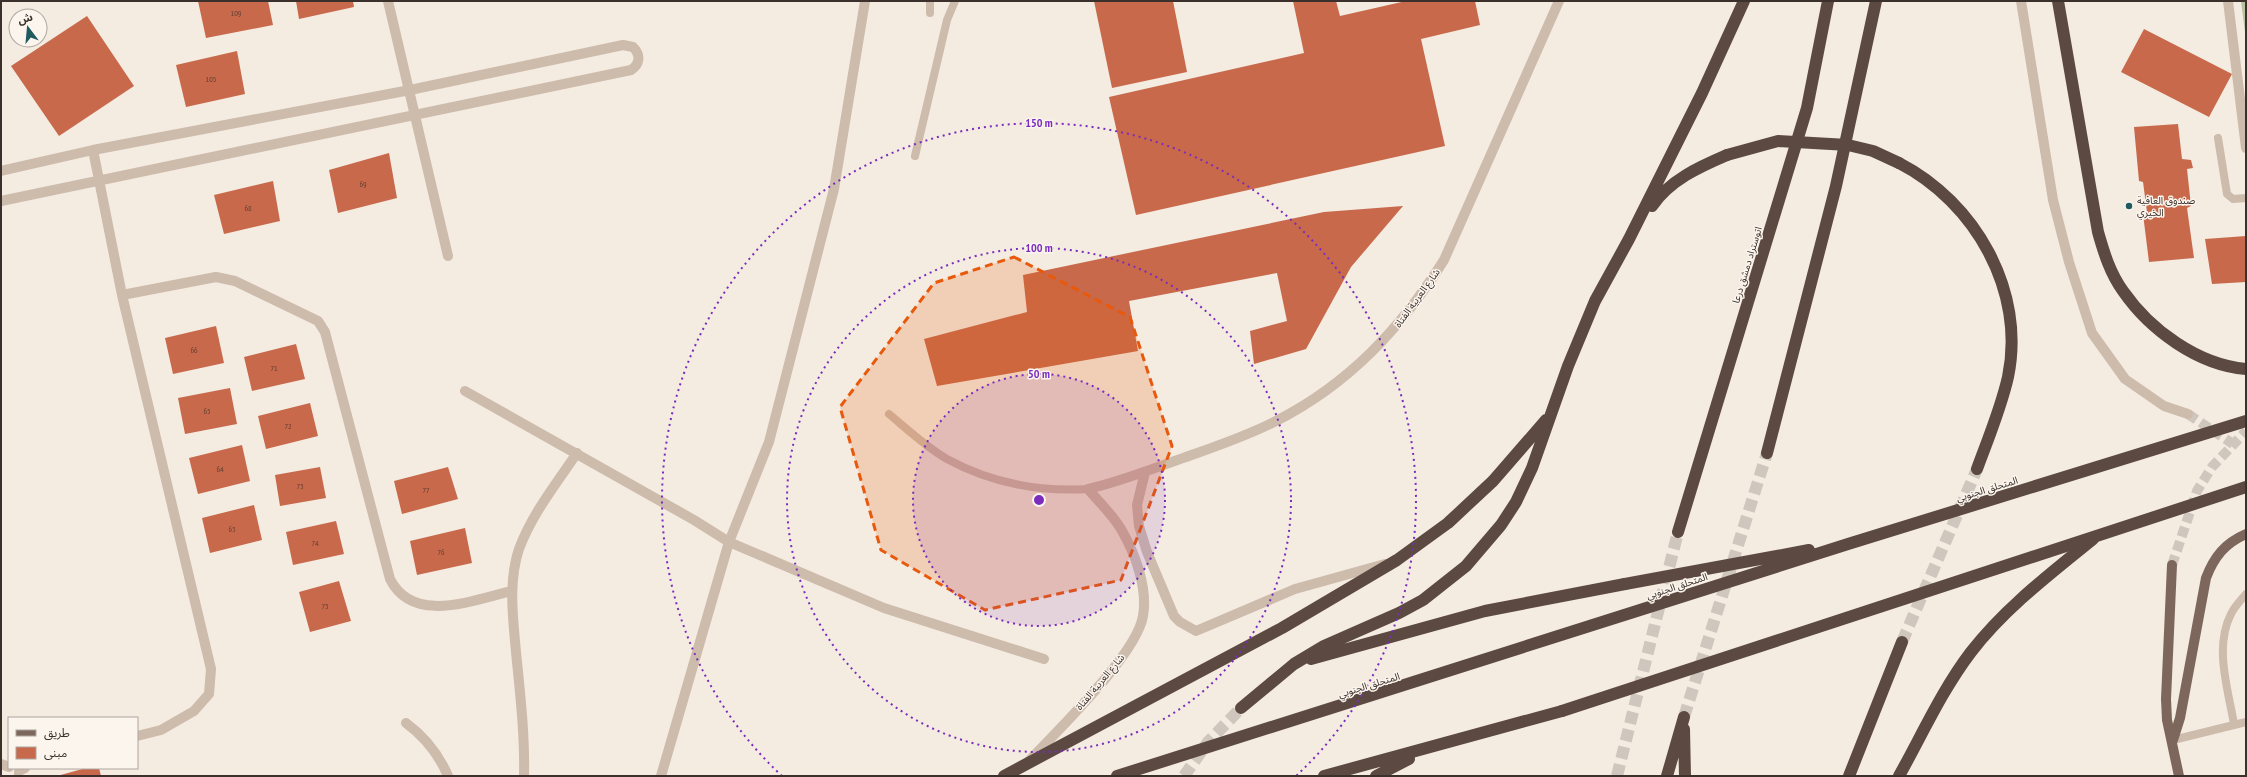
<svg xmlns="http://www.w3.org/2000/svg" width="2247" height="777" font-family="'PT Sans Narrow','Noto Sans Arabic',sans-serif">
  <rect width="100%" height="100%" fill="#f4ebe1"/>
  <path fill="#b8c4a0" d="M2241,1H2246V40Z"/>
  <path fill="#c8694b" d="M198,1H268L273,25L206,38Z
    M296,1H353L354,7L299,19Z
    M1094,1H1173L1187,72L1112,88Z
    M1293,1H1336L1340,16L1406,1H1475L1480,25L1421,39L1445,146L1136,215L1109,97L1304,53Z
    M87,16L134,86L59,136L11,66Z
    M2144,29L2232,74L2209,117L2121,72Z
    M237,51L245,94L186,107L176,65Z
    M2178,124L2182,159L2191,160L2193,168L2187,169L2191,206L2187,208L2194,258L2149,262L2143,214L2147,212L2143,182L2139,181L2134,127Z
    M389,153L397,198L338,213L329,170Z
    M273,181L280,221L224,234L214,195Z
    M1403,206L1351,267L1306,349L1254,364L1250,331L1287,321L1277,273L1129,301L1138,351L937,386L924,339L1027,312L1023,275L1324,212Z
    M2246,236V282L2212,284L2205,239Z
    M216,326L224,363L173,374L165,338Z
    M296,344L305,379L252,391L244,357Z
    M230,388L237,424L185,434L178,398Z
    M310,403L318,436L266,449L258,416Z
    M242,445L250,481L198,494L189,458Z
    M320,467L326,498L280,506L275,475Z
    M448,467L458,499L402,514L394,481Z
    M254,505L262,540L210,553L202,518Z
    M336,521L344,554L293,565L286,532Z
    M465,528L472,563L417,575L410,541Z
    M339,581L351,621L310,632L299,592Z
    M86,768H99L101,776H57Z"/>
  <g fill="none" stroke-linecap="round" stroke-linejoin="round">
    <path stroke="#cfc6bd" stroke-width="10" stroke-dasharray="10 5" stroke-linecap="butt" d="M2188,414L2233,444"/>
    <path stroke="#cfc6bd" stroke-width="10" stroke-dasharray="10 5" stroke-linecap="butt" d="M2172,565L2197,491L2212,467L2246,431"/>
    <path stroke="#cfc6bd" stroke-width="12" stroke-dasharray="12 6" stroke-linecap="butt" d="M1902,642L1977,469
      M1684,717L1767,453
      M1184,776L1208,742L1241,708
      M1617,776L1678,532"/>
    <path stroke="#cdbbac" stroke-width="8" d="M930,13V1
      M2218,138L2227,194L2233,199L2246,198
      M915,156L947,20L955,1
      M889,414C907,429 926,447 947,459C991,483 1038,492 1088,489
      M2234,724C2228,689 2214,647 2231,614C2234,607 2241,600 2246,594
      M2173,740L2246,722"/>
    <path stroke="#cdbbac" stroke-width="10" d="M388,1L448,256
      M2228,1L2246,148
      M93,150L122,295L211,669L209,694L194,711L161,730L137,736
      M1,171L93,150L410,90L623,45L633,47C641,55 640,64 631,70L1,201
      M122,295L216,277L235,281L318,321L325,332L390,579C413,625 473,600 512,591
      M465,391L694,520L729,542L884,608L1044,659
      M406,723C425,737 439,755 448,776
      M1,764L9,767
      M19,776V771L25,768
      M524,776C525,734 520,693 516,652C513,618 508,582 519,549C532,514 556,484 577,453
      M661,776L729,542L769,442L834,189L865,1"/>
    <path stroke="#cdbbac" stroke-width="10" d="M2021,1L2053,200L2069,262L2092,333L2125,379L2164,406L2188,414
      M1145,472L1137,505L1139,526L1147,552L1174,616L1180,622L1196,631L1295,589L1385,564
      M1029,761C1057,731 1137,654 1143,616C1148,588 1135,553 1121,529C1112,514 1099,502 1088,489C1122,481 1154,468 1186,457C1217,446 1247,436 1276,421C1349,384 1401,328 1444,260L1559,1"/>
    <path stroke="#7d675c" stroke-width="10" d="M2172,565L2166,699L2167,720L2179,776
      M2173,740L2180,718L2206,578C2214,557 2225,543 2246,534"/>
    <path stroke="#5c4a42" stroke-width="12" d="M2058,1L2098,232C2104,253 2110,273 2123,291C2150,330 2198,365 2246,369
      M1899,163C1975,202 2026,291 2008,377C2001,408 1988,439 1977,469
      M1652,206C1670,180 1699,167 1727,155
      M1767,453L1836,186L1876,1
      M1678,532L1807,108L1828,1
      M1311,659L1485,611L1625,584
      M1241,708L1294,664L1324,646L1399,613L1423,600L1466,566L1501,525L1516,502L1532,468L1568,366L1595,301L1629,239L1702,93L1744,1
      M1684,729L1685,776
      M1004,776L1282,628L1397,560L1448,523L1493,481L1546,420
      M1324,776L1562,711
      M1376,776L1409,759
      M1667,776L1684,717
      M1849,776L1902,642
      M1899,776C1922,735 1942,690 1971,652C2005,608 2050,574 2093,539"/>
    <path stroke="#5c4a42" stroke-width="12" d="M1727,155L1778,141L1848,145L1873,151L1899,163
      M1625,584L1809,550
      M1562,711L2246,487
      M1117,776L1848,544L2246,421"/>
  </g>
  <path fill="#e8590c" fill-opacity="0.2" stroke="#e8590c" stroke-width="3" stroke-dasharray="8 5" stroke-linejoin="round" d="M1014,257L1130,317L1172,446L1121,580L985,610L881,550L840,407L934,283Z"/>
  <circle cx="1039" cy="500" r="126" fill="#7b2cbf" fill-opacity=".12"/>
  <g fill="none" stroke="#7b2cbf" stroke-width="2" stroke-dasharray="2 4">
    <circle cx="1039" cy="500" r="126"/>
    <circle cx="1039" cy="500" r="252"/>
    <path d="M782 776A377 377 0 1 1 1296 776"/>
  </g>
  <circle fill="#1f5a5e" stroke="#fbf5ee" stroke-width="1.5" cx="2129" cy="206" r="4"/>
  <g text-anchor="middle" dominant-baseline="central" stroke-width="3" stroke-linejoin="round" paint-order="stroke">
    <g font-size="8" fill="#5e3e33">
      <text x="236" y="13">109</text>
      <text x="211" y="79">105</text>
      <text x="363" y="184">69</text>
      <text x="248" y="208">68</text>
      <text x="194" y="350">66</text>
      <text x="274" y="368">71</text>
      <text x="207" y="411">65</text>
      <text x="288" y="426">72</text>
      <text x="220" y="469">64</text>
      <text x="300" y="486">73</text>
      <text x="426" y="490">77</text>
      <text x="232" y="529">63</text>
      <text x="315" y="543">74</text>
      <text x="441" y="552">76</text>
      <text x="325" y="606">75</text>
    </g>
    <g font-size="10" fill="#3b302b" stroke="#fbf5ee" text-anchor="start">
      <text x="2137" y="200">صندوق العافية<tspan x="2137" dy="12">الخيري</tspan></text>
    </g>
    <g font-size="10" fill="#3b302b" stroke="#fbf5ee">
      <text transform="translate(1747 265) rotate(-73)">اتوستراد دمشق درعا</text>
      <text transform="translate(1417 298) rotate(-54)">شارع العربية الفتاة</text>
      <text transform="translate(1987 489) rotate(-17)">المتحلق الجنوبي</text>
      <text transform="translate(1677 586) rotate(-18)">المتحلق الجنوبي</text>
      <text transform="translate(1100 682) rotate(-50)">شارع العربية الفتاة</text>
      <text transform="translate(1369 685) rotate(-17)">المتحلق الجنوبي</text>
    </g>
  </g>
  <circle cx="1039" cy="500" r="6" fill="#7b2cbf" stroke="#fbf5ee" stroke-width="2"/>
  <g font-size="12" text-anchor="middle" font-weight="bold" fill="#7b2cbf" stroke="#fbf5ee" stroke-width="3" stroke-linejoin="round" paint-order="stroke">
    <text x="1039" y="127">150 m</text>
    <text x="1039" y="252">100 m</text>
    <text x="1039" y="378">50 m</text>
  </g>
  <rect width="2247" height="777" fill="none" stroke="#3b302b" stroke-width="4"/>
  <rect x="8" y="717" width="130" height="52" fill="#fbf5ee" stroke="#aea6a0"/>
  <rect x="16" y="730" width="20" height="6" fill="#7d675c" stroke="#aea6a0"/>
  <text x="44" y="737" font-size="12" fill="#3b302b">طريق</text>
  <rect x="16" y="747" width="20" height="12" fill="#c8694b" stroke="#aea6a0"/>
  <text x="44" y="757" font-size="12" fill="#3b302b">مبنى</text>
  <g transform="translate(28 28) rotate(344)"><circle r="19" fill="#fbf5ee" stroke="#aea6a0"/>
  <path d="M0-3L7 15L0 10L-7 15Z" fill="#1f5a5e"/>
  <text y="-6" font-size="11" font-weight="bold" text-anchor="middle" fill="#3b302b">ش</text>
  </g>
</svg>
